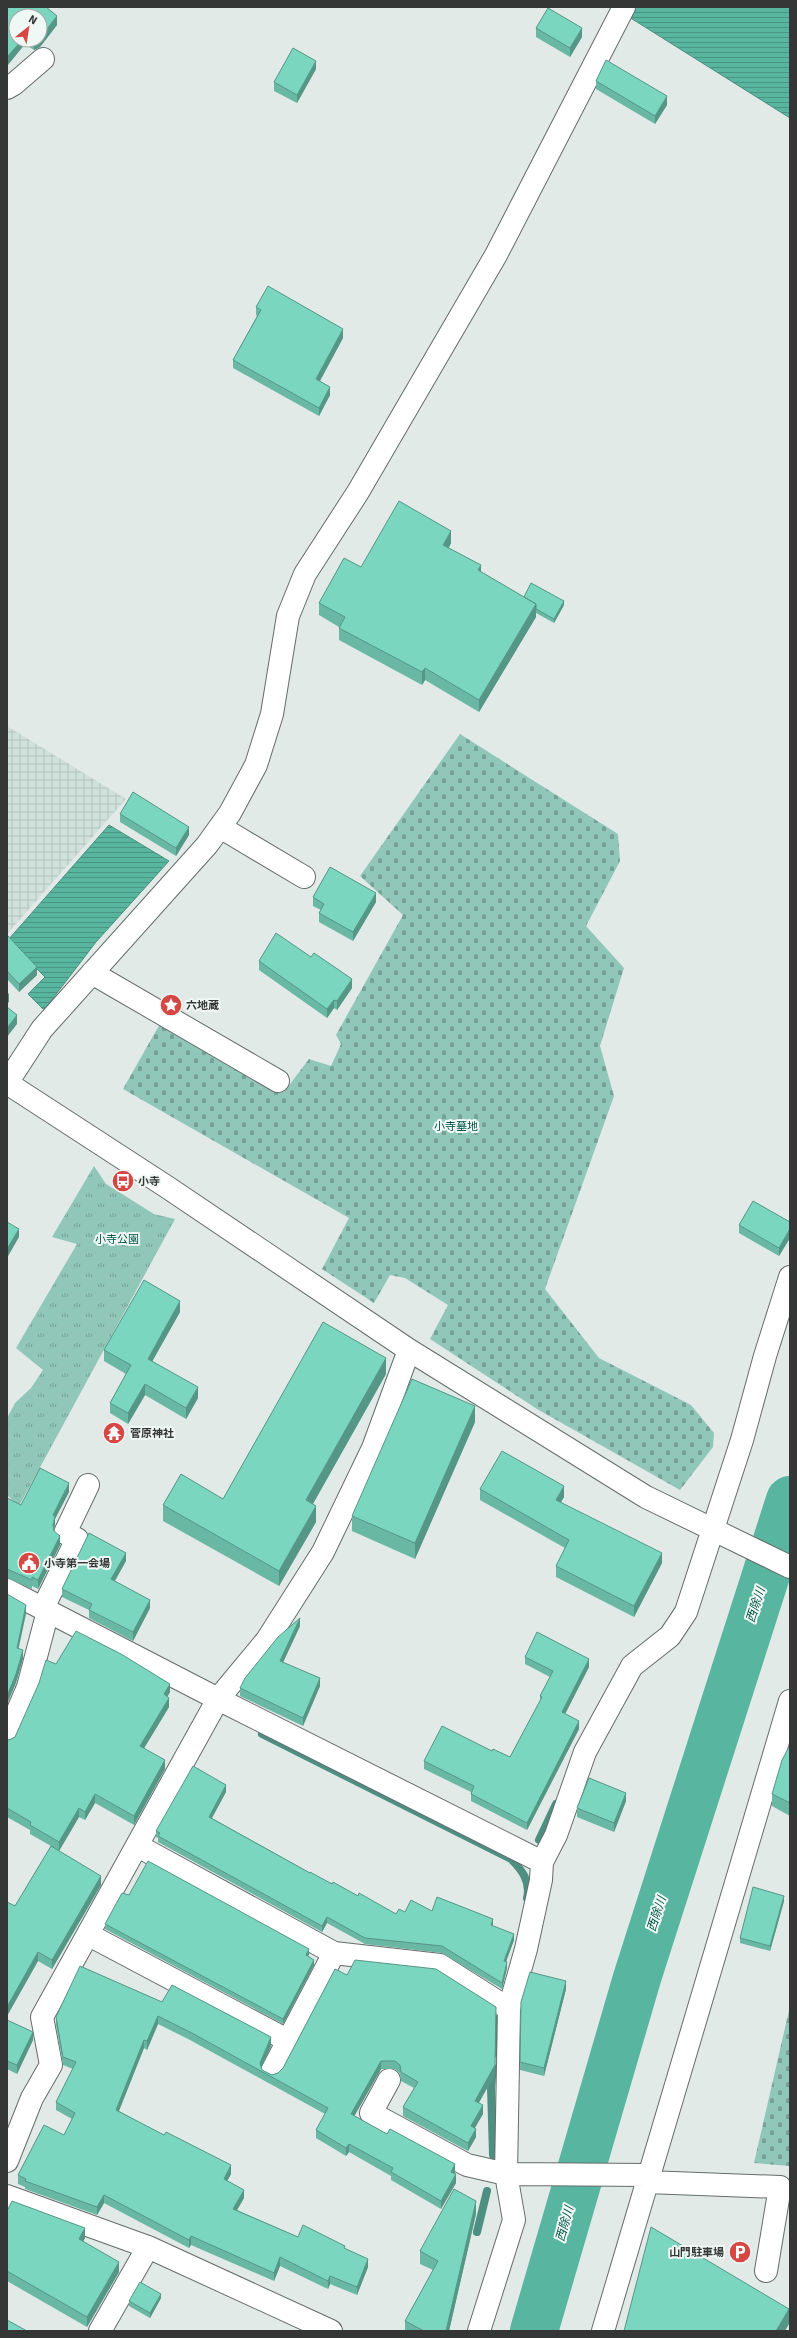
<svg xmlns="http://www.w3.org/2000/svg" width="797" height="2338" font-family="Signika,'Noto Sans JP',sans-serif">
  <defs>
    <pattern id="industrial-grid" width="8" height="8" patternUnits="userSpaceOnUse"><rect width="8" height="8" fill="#d0e1dc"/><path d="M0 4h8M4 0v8" fill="none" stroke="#b3c2bd"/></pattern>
    <pattern id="cemetery-stones" width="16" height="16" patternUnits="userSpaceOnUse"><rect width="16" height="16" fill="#90c7b8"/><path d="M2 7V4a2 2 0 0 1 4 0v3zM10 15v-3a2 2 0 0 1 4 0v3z" fill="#76a296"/></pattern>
    <pattern id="park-tufts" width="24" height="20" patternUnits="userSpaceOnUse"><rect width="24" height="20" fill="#90c7b8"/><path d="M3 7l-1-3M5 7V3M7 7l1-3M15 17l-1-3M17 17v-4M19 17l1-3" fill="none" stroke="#76a296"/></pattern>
    <pattern id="water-rules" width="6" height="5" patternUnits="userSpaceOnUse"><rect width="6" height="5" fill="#58b59f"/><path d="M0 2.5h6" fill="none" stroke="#4a9482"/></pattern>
  </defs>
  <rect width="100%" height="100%" fill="#e2eae8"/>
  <path fill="url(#industrial-grid)" d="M7,726L126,799L7,934Z"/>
  <path fill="url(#cemetery-stones)" d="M460,734L618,834L620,861L586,926L624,968L600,1046L614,1096L545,1289L599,1358L691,1405L714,1433L713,1447L680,1490L537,1409L430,1339L448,1305L405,1278L390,1275L374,1303L322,1269L349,1218L123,1089L161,1022L284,1092L309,1059L331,1066L341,1044L336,1035L403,915L360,876Z
    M790,2006V2166L754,2163Z"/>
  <path fill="url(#park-tufts)" d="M94,1166L106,1184L154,1214L175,1219L19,1506L7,1495V1418L15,1403L31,1388L43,1370L16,1348L77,1244L52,1237Z"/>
  <path fill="url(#water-rules)" stroke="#4d8f80" d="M634,7H790V118L629,17Z
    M109,825L169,861L96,942L44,1010L28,994L45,977L8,940Z"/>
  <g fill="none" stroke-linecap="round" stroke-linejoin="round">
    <path stroke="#4d8f80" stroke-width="8" d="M262,1734L511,1859C522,1870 531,1882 527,1898
      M539,1840L556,1804
      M495,2053L498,2019
      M493,2155L491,2087L493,2068
      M477,2232L487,2191"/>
    <path stroke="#58b59f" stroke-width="48" d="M534,2331L637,1978L790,1500"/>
    <g stroke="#656c6a" stroke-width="24">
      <path id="minor" d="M7,88L14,84L43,59
        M220,827L304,877
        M92,973L278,1081
        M7,1083L42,1029L207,845L230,813L256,765L272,714L288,616L305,574L358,492L496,255L624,7
        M7,1083L167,1187L409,1350L646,1497L790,1567
        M7,1590L218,1699L542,1862
        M43,1608L77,1539L65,1533L88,1485
        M7,1736L28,1687L48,1611
        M138,1846L334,1953L440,1965L509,2009
        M89,1935L289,2041
        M272,2071L334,1953
        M389,2080L371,2113L467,2165L506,2174L649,2175
        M7,2161L32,2098L51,2065L42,2017L218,1699L267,1640L323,1552L373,1448L409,1350
        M647,2182L780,2187L766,2271
        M7,2196L148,2247L331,2331
        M100,2331L148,2247
        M479,2331L514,2220L506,2174L509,2009L526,1949L541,1880L542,1862L556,1835L585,1752L632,1666L670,1636L686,1612L742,1440L765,1356L790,1277
        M603,2331L790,1701"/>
    </g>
    <use href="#minor" stroke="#fff" stroke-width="22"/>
  </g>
  <path fill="#69b8a4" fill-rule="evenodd" d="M7,7H46L57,16V25L40,47L34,50L25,44L7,66ZM16,16H40V40H16Z
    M536,28L582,37L570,57L536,37Z
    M316,69L297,103L274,91V82Z
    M596,81L667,105L655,124L596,89Z
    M256,307L343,338L320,381L330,395L319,416L233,368V360L257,316L256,315Z
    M451,543L449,548L481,572L524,597L564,605L554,623L536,613V617L479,712L425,680L422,685L339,640V627L319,615V603L361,567Z
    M120,814L189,835L176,856L120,822Z
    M313,897L376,902L353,941L319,922V913L321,910L313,906Z
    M7,935L37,975L19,992L7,979Z
    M311,957L352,988L337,1010L334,1008L327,1018L259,970V961Z
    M790,1222V1238L779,1256L739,1233V1225Z
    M180,1312L152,1361L198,1398L186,1419L145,1395L128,1424L110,1413V1403L126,1374L104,1361V1350Z
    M386,1374L313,1504L316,1522L279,1586L163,1521V1505L223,1499Z
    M475,1422L415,1559L352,1531V1516Z
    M480,1489L564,1497L561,1502L662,1563L634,1617L556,1577V1566L565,1548L480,1500Z
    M69,1492L55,1519V1525L54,1529L60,1545L38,1589L32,1586V1589L7,1578V1498L21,1505Z
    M126,1561L115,1581L150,1608L133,1641L89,1618V1610L62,1597V1589Z
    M300,1626L283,1662L320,1686L303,1726L240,1696V1688Z
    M525,1657L589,1667L565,1714L579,1729L527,1830L471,1801V1792L424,1769V1761L492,1751L510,1757L540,1701V1696L550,1677L525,1664Z
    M56,1664L170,1692L167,1697L169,1707L144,1748L165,1769L134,1825L95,1803L85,1820L79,1817L59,1851L101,1885L52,1969L38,1961L7,2016V1902L15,1906L51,1846L30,1834V1830L7,1817V1739L9,1740L15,1737Z
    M790,1745V1816L772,1806V1794Z
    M226,1792L212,1818L310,1873L396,1914L405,1912L432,1911L493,1926L514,1940L506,1962L507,1968L502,1989L442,1953L365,1944L327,1923L322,1932L158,1842V1838L156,1837V1831Z
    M626,1801L614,1832L577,1817V1808Z
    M784,1901L770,1951L740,1943V1938Z
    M105,1924L309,1954L308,1957L314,1965L283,2024L105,1929Z
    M335,1969L495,2074L479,2103L483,2114L474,2128L476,2137L468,2151L403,2116V2107L414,2088L401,2081L400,2074L395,2069H381L354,2116L455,2173V2174L456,2183L441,2209L391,2180V2176L349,2152L346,2156L316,2138V2130L325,2114L190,2040L158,2024L147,2050L144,2048L119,2111L231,2174L227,2181L244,2198L237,2210L298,2237L345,2249L368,2267L357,2295L330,2284L328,2289L280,2266L274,2281L191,2245L189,2248L104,2203L97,2215L25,2189V2187L18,2184V2175L64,2135L72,2119L56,2110V2102L73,2069L63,2065L56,2025V2017L162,2002L271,2046L261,2068L262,2070L272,2075L278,2073L283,2068Z
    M566,1989L544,2076L520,2070L521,2002Z
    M7,2020L33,2040L17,2074L7,2069Z
    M7,2211L85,2238L83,2241L119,2272L87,2327L7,2281Z
    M476,2214L449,2331H405V2321L433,2270L420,2264V2251Z
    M161,2298L150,2318L129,2306V2301Z"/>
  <path fill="#559686" d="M57,16V25L40,47L34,50V42L37,40H40V38Z
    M582,28V37L570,57V48Z
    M22,40H25V44L7,66V57Z
    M316,61V69L297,103V95Z
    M667,96V105L655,124V116Z
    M343,329V338L316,388V379Z
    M330,387V395L319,416V408Z
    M451,531V543L443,557V545Z
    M481,565V578L478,570Z
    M564,601V605L554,623V619Z
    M536,604V617L479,712V700Z
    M425,668V680L422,685V672Z
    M189,827V835L176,856V848Z
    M376,893V902L353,941V932Z
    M37,967V975L19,992V984Z
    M352,979V988L337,1010V1001Z
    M9,993V1002L7,1004V995Z
    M334,1000V1008L327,1018V1009Z
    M17,1015V1024L7,1037V1028Z
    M19,1229V1237L7,1258V1249Z
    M790,1229V1238L779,1256V1248Z
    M180,1301V1312L148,1369V1359Z
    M386,1358V1374L306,1516V1500Z
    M145,1384V1395L128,1424V1413Z
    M198,1387V1398L186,1419V1408Z
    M475,1406V1422L415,1559V1543Z
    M69,1483V1492L55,1519V1525L53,1534V1515Z
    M564,1486V1497L556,1510V1500Z
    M316,1506V1522L279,1586V1571Z
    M60,1536V1545L38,1589V1580Z
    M126,1553V1561L111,1587V1579Z
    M662,1553V1563L634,1617V1606Z
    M150,1600V1608L133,1641V1632Z
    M26,1605V1614L17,1656V1648Z
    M300,1618V1626L280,1669V1661Z
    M23,1650V1659L16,1683L7,1704V1696Z
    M589,1659V1667L562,1720V1712Z
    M320,1678V1686L303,1726V1718Z
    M170,1684V1692L164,1703V1694Z
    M169,1698V1707L140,1755V1746Z
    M579,1721V1729L527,1830V1823Z
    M165,1760V1769L134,1825V1816Z
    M226,1785V1792L209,1823V1817Z
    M626,1793V1801L614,1832V1823Z
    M95,1794V1803L85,1820V1812Z
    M79,1808V1817L59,1851V1842Z
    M101,1876V1885L52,1969V1960Z
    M784,1896V1901L770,1951V1946Z
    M327,1917V1923L322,1932V1926Z
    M493,1919V1926L491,1932V1925Z
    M514,1934V1940L504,1967V1961Z
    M309,1949V1954L306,1960V1955Z
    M38,1952V1961L7,2016V2007Z
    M314,1960V1965L283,2024V2019Z
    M507,1962V1968L502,1989V1983Z
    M566,1981V1989L544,2076V2068Z
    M496,2007L495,2074L475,2109V2101Z
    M158,2016V2024L147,2050V2041Z
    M33,2032V2040L17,2074V2065Z
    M271,2037V2046L260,2071V2063Z
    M144,2040V2048L116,2118V2110Z
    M381,2061V2069L351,2122V2114Z
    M483,2105V2114L471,2135V2126Z
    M476,2129V2137L468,2151V2143Z
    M349,2144V2152L346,2156V2148Z
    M455,2164V2173L451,2180V2172Z
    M231,2165V2174L224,2187V2179Z
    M456,2174V2183L441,2209V2201Z
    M244,2190V2198L233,2217V2209Z
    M104,2195V2203L97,2215V2207Z
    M476,2201V2214L449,2331H446Z
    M85,2228V2238L79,2249V2239Z
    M191,2236V2245L189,2248V2240Z
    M280,2257V2266L274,2281V2273Z
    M368,2259V2267L357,2295V2287Z
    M119,2262V2272L87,2327V2317Z
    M330,2276V2284L328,2289V2281Z
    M161,2294V2298L150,2318V2313Z
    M789,2309V2324L785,2331H776Z"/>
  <path fill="#7ad6bf" stroke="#559686" d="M7,7H46L57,16L40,38V16H16V40H22L7,57Z
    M548,8L582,28L570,48L536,28Z
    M32,40H37L34,42Z
    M293,48L316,61L297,95L274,82Z
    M606,60L667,96L655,116L596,81Z
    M268,286L343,329L316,379L330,387L319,408L233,360L261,310L256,307Z
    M399,501L451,531L443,545L481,565L478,570L536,604L479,700L425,668L422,672L339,628L345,617L319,603L344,558L361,567Z
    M531,583L564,601L554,619L536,609V604L524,597Z
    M133,792L189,827L176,848L120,814Z
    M330,867L376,893L353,932L319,913L324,904L313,897Z
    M276,933L311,957L314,953L352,979L337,1001L334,1000L327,1009L259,961Z
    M7,935L37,967L19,984L7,971Z
    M7,1007L17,1015L7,1028Z
    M753,1201L790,1222V1229L779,1248L739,1225Z
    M7,1222L19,1229L7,1249Z
    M144,1280L180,1301L148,1359L198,1387L186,1408L145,1384L128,1413L110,1403L131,1365L104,1350Z
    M323,1322L386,1358L306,1500L316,1506L279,1571L163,1505L181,1474L223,1499Z
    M412,1379L475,1406L415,1543L352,1516Z
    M502,1451L564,1486L556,1500L662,1553L634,1606L556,1566L569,1540L480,1489Z
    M40,1468L69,1483L53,1515L55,1516L53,1525L54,1531L60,1536L38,1580L32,1577V1580L7,1569V1498L21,1505Z
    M89,1533L126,1553L111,1579L150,1600L133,1632L89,1610L92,1604L62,1589Z
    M7,1594L26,1605L17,1648L23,1650L16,1674L7,1696Z
    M300,1618L280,1661L320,1678L303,1718L240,1688L245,1678L278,1637Z
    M76,1631L121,1654L170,1684L164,1694L169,1698L140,1746L165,1760L134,1816L95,1794L85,1812L79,1808L59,1842L30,1825L31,1822L7,1808V1739L9,1740L15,1737L39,1683L46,1660L56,1664Z
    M537,1632L589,1659L562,1712L579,1721L527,1823L471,1794L474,1786L424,1761L442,1726L492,1751L493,1749L510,1757L542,1697L540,1696L553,1671L525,1657Z
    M790,1745V1803L772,1794L782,1760Z
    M193,1766L226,1785L209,1817L310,1873V1872L332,1884L333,1882L358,1896L359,1893L396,1914L399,1909L405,1912L411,1900L432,1911L437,1897L493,1919L491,1925L514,1934L504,1961L507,1962L502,1983L442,1946L365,1938L327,1917L322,1926L158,1836L160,1833L156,1831Z
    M589,1778L626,1793L614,1823L577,1808Z
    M51,1846L101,1876L52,1960L38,1952L7,2007V1902L15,1906Z
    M148,1861L309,1949L306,1955L314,1960L283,2019L105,1924L122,1893L129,1895Z
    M753,1887L784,1896L770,1946L740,1938Z
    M355,1960L436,1969L496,2007L495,2065L475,2101L483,2105L471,2126L476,2129L468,2143L403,2107L418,2082L401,2072L400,2065L395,2061H381L351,2114L387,2134L390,2129L455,2164L451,2172L456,2174L441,2201L391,2172L393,2168L349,2144L346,2148L316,2130L328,2108L190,2032L158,2016L147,2041L144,2040L116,2110L164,2135L166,2132L231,2165L224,2179L244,2190L233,2209L298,2237L303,2225L345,2246L344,2248L368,2259L357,2287L330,2276L328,2281L280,2257L274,2273L191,2236L189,2240L104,2195L97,2207L25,2181L26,2179L18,2175L44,2125L64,2135L75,2113L56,2102L76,2062L63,2057L56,2017L80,1966L162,2002L172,1985L271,2037L260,2063L262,2070L272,2075L278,2073L283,2068L335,1969L347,1975Z
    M530,1972L566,1981L544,2068L520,2062L521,2002Z
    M7,2020L33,2032L17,2065L7,2061Z
    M454,2189L476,2201L446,2331H424L405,2321L438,2261L420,2251Z
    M12,2201L85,2228L79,2239L119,2262L87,2317L7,2271V2211Z
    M651,2227L789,2309L776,2331H624Z
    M140,2282L161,2294L150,2313L129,2301Z
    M7,2320L27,2331H7Z"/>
  <defs>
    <g id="sight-disc" transform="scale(1.15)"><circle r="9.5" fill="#d64743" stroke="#f0f8f5"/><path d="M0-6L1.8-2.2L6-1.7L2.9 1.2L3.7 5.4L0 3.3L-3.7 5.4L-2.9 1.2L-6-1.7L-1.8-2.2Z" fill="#fff"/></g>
    <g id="bus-disc" transform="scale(1.15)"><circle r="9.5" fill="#d64743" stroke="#f0f8f5"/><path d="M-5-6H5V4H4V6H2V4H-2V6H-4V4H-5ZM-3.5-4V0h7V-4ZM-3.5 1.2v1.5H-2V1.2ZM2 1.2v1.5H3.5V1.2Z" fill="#fff"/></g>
    <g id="temple-disc" transform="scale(1.15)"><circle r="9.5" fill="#d64743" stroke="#f0f8f5"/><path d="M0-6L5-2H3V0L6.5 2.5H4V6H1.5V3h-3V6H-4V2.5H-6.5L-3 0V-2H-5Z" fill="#fff"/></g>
    <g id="civic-disc" transform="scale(1.15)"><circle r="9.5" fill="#d64743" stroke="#f0f8f5"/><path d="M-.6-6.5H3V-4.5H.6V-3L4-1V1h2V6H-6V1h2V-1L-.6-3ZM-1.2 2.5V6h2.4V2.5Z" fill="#fff"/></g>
    <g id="parking-disc" transform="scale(1.15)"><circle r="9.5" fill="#d64743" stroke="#f0f8f5"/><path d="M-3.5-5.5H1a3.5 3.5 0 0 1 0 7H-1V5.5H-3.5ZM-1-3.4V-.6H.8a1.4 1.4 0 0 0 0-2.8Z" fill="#fff"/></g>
  </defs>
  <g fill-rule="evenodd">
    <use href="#sight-disc" x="171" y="1005"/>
    <use href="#bus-disc" x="123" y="1181"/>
    <use href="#temple-disc" x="114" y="1433"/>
    <use href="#civic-disc" x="29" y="1563"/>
    <use href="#parking-disc" x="740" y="2252"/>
  </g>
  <g text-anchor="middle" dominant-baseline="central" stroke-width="4" stroke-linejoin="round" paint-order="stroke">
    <g font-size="11" font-weight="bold" fill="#343736" stroke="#f0f8f5" text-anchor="start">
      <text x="186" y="1005">六地蔵</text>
      <text x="138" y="1181">小寺</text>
      <text x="130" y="1433">菅原神社</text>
      <text x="44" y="1563">小寺第一会場</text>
      <text x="724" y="2252" text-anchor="end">山門駐車場</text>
    </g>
    <g font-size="11" fill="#005345" stroke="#f0f8f5">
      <text x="456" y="1126">小寺墓地</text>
      <text x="117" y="1239">小寺公園</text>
    </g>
    <g font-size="12" font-style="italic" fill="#005446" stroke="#f0f8f5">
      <text transform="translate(756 1605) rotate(-72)">西除川</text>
      <text transform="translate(657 1914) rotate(-72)">西除川</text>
      <text transform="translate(565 2224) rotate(-74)">西除川</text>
    </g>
  </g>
  <rect width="797" height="2338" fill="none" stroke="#343736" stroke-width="16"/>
  <g transform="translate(28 28) rotate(30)"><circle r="19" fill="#f0f8f5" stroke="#a5aba9"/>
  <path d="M0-3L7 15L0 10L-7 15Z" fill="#d64743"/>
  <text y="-6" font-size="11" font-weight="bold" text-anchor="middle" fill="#343736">N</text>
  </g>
</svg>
